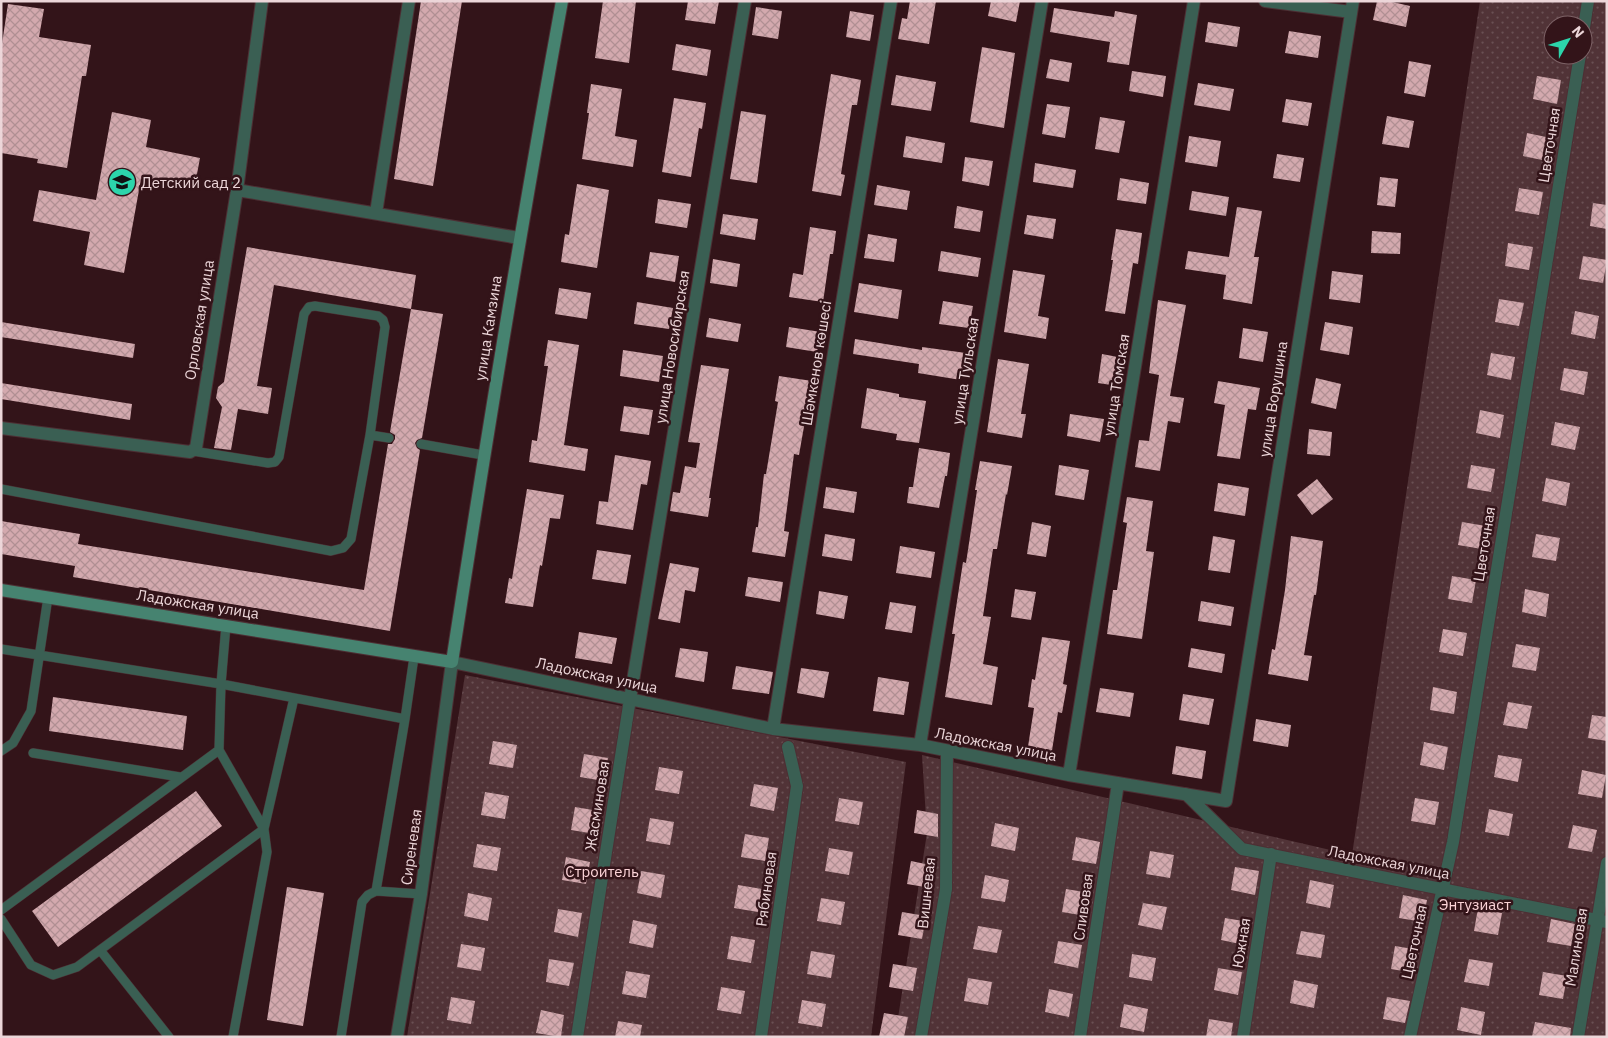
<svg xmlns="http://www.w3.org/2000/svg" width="1608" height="1038" font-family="'IBM Plex Sans',sans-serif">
  <defs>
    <pattern id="garden-dots" width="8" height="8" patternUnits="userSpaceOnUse" patternTransform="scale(1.25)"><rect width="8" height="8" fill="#513337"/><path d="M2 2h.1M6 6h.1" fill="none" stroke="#6a5053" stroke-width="1.8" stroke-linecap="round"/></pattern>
    <pattern id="building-cross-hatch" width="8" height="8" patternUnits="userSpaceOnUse" patternTransform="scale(1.25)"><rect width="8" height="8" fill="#d3a9ae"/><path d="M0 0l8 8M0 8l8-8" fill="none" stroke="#b08f93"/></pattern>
  </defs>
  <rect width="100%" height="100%" fill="#331419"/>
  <path fill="url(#garden-dots)" fill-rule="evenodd" d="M1480,1H1607V1037H895L927,833L922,755L1352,855ZM1553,25H1583V55H1553Z
    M465,675L906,762L871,1037H407Z"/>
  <path fill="url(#building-cross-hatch)" d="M421,1H462L433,186L394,179Z
    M603,1H636L629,63L595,58Z
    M688,1H719L715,24L685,20Z
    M910,1H936L929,44L898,39L902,18L907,19Z
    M991,1H1020L1016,22L988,16Z
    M1377,1H1388L1410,6L1406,27L1373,20Z
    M8,4L44,9L39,37L91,45L86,76H82L67,168L37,163L38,159L1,153V50Z
    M756,7L782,11L778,39L752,35Z
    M1054,8L1114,17L1115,11L1137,15L1129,65L1107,62L1110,42L1050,32Z
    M850,11L874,15L870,41L846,37Z
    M1208,22L1240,27L1237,47L1205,42Z
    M1289,31L1321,36L1318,58L1285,53Z
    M676,44L711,50L707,76L672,70Z
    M982,47L1015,53L1004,128L970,122Z
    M1050,59L1072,63L1069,82L1046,78Z
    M1409,61L1431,65L1425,97L1404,93Z
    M1132,71L1166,76L1163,97L1129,91Z
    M831,74L861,80L857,105H852L841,174L845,175L841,196L812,191Z
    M896,75L936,82L931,111L891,105Z
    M1537,76L1561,80L1557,104L1533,99Z
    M1198,83L1234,89L1230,111L1194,105Z
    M591,84L622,89L615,136L637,140L633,167L582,159L589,113H587Z
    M674,98L706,103L702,129L699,128L691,177L662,172Z
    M1286,99L1312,103L1308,126L1282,122Z
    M1047,104L1070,107L1065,138L1042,134Z
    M741,111L766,115L757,183L730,179Z
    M112,112L151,120L146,147L200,158L194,190L141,179L124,273L84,265L90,232L33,221L39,190L96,200Z
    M1387,116L1414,121L1409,148L1382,144Z
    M1100,117L1125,121L1119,153L1095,149Z
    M1527,133L1551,138L1547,161L1523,156Z
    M906,136L945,143L942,163L903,157Z
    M1189,136L1221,141L1217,167L1185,162Z
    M1277,154L1304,158L1300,182L1273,178Z
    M965,157L993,161L989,186L962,181Z
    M1035,163L1076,170L1073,188L1033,182Z
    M1380,177L1398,179L1395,207L1377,205Z
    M1120,178L1149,183L1146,204L1117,200Z
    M577,184L609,190L597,268L561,262L565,234L569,235Z
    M877,185L910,191L907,210L874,205Z
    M1519,188L1543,192L1539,215L1515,211Z
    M1192,191L1229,197L1226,216L1189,210Z
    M658,199L691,204L687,228L655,223Z
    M1593,203L1607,205V229L1590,226Z
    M957,206L983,211L980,232L954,228Z
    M1237,207L1262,211L1254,257H1259L1252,304L1223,299L1226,275L1185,269L1188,251L1229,257Z
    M723,214L758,219L755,240L720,234Z
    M1027,215L1056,219L1053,239L1024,234Z
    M810,227L836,231L833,254H830L823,302L789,297L793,273L803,275Z
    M1116,229L1142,233L1138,264L1133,263L1125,314L1105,311L1113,260H1111Z
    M1372,231L1401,233L1400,254L1371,253Z
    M868,234L897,239L894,262L864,258Z
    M1508,243L1533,247L1529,270L1505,266Z
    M247,247L416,275L411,309L274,285L257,386L272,388L268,414L238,409L231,450L214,448L222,407L216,398L218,387L224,382Z
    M941,251L981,258L978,277L938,271Z
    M650,252L679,256L675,282L646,277Z
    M1583,256L1607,260L1603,283L1579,279Z
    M713,259L740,264L737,287L710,283Z
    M1013,270L1045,275L1038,316L1049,318L1046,339L1004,332Z
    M1332,271L1363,275L1360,303L1329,299Z
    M859,283L902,290L898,319L854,312Z
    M559,288L591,293L587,319L555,314Z
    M1499,299L1524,303L1519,326L1495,322Z
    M1158,300L1186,305L1170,396L1184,398L1180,423L1168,421L1160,471L1135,467L1139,440L1149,441L1159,375L1149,373Z
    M943,301L973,306L969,328L939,324Z
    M637,302L673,308L669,329L634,324Z
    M411,309L443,314L422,438L417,440L415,443L417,448L420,450L390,631L73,577L75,566L1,554V521L80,534L78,544L364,590L388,444H392L395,439V435L390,432Z
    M1575,311L1599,316L1595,339L1571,334Z
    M709,318L741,324L738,342L706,337Z
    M1,322L135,344L133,358L1,337Z
    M1325,322L1353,327L1349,355L1320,350Z
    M789,327L821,332L817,352L786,347Z
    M1243,328L1268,332L1263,362L1239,358Z
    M855,339L922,350V347L966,353L961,380L918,373L919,364L853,354Z
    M548,340L579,345L564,445L588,449L585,471L529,462L532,440L537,441L548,366H544Z
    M623,350L663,356L659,382L620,376Z
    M1491,353L1515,357L1511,380L1487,375Z
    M1102,354L1123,358L1118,386L1098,383Z
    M998,359L1029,364L1021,414H1026L1022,438L987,432Z
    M701,365L729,369L709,498H711L708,517L670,511L673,492L680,493L685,466L696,468L700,443L688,442Z
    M1564,368L1588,372L1584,395L1560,390Z
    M779,376L812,381L799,455L794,454L784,531L789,532L785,557L752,552L756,527H758L764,474H766L778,402L775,401Z
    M1316,378L1341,384L1336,409L1311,403Z
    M1218,381L1260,388L1256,410L1248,409L1240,459L1217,456L1225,405L1214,403Z
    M1,383L132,404L130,420L1,399Z
    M867,388L899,394V397L926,401L919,443L896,440L897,434L861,428Z
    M624,406L653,410L649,435L620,431Z
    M1480,410L1504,415L1500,438L1476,433Z
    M1070,414L1104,419L1100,442L1067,436Z
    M1555,422L1580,427L1575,450L1551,445Z
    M1309,429L1332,432L1330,456L1307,454Z
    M919,448L950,453L947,476H945L939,508L907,503L909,487H913Z
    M615,455L651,461L647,485L641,484L633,530L596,524L599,501L608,502Z
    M980,461L1012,466L1007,495L1006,494L997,549H993L983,616L991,617L983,664L998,667L992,705L945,697L955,634H952L963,562L966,563L977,490H975Z
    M1059,465L1089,470L1084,500L1055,495Z
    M1471,465L1495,469L1491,492L1467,488Z
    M1546,478L1570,483L1566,506L1542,501Z
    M1317,479L1333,499L1312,515L1297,495Z
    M1218,483L1249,488L1245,516L1214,511Z
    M826,487L857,492L854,513L823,508Z
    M527,489L564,495L560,519L550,518L542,566L540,565L533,607L505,603L509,578L512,579Z
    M1127,497L1153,501L1146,551L1154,552L1142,639L1107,634L1113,590H1117L1127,523L1123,522Z
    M1032,522L1051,526L1046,557L1027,554Z
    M1462,522L1486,526L1482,549L1458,545Z
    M825,534L855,539L852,561L822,556Z
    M1536,534L1560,538L1556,561L1532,557Z
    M1213,536L1235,540L1230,573L1208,570Z
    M1291,536L1323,541L1316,595H1314L1304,655L1312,656L1308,681L1268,674L1272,649L1275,650L1285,590Z
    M900,546L935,552L931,578L896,573Z
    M597,550L631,555L626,584L592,579Z
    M670,563L699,568L695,592L685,590L680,623L658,619Z
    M1452,576L1476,580L1472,603L1448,599Z
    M748,577L783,582L780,602L745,596Z
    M1015,589L1036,592L1031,620L1011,617Z
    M1525,589L1549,594L1546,617L1522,612Z
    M819,591L848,596L844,619L816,614Z
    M1201,601L1234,607L1231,626L1198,621Z
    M890,602L916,606L912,633L885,629Z
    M1443,629L1467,633L1463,656L1439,652Z
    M579,632L617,638L612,664L575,658Z
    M1042,637L1070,641L1063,684L1067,685L1062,713L1058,712L1051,757L1027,753L1034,708L1028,707L1032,679L1035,680Z
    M1516,644L1540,648L1536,671L1512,667Z
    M680,648L708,652L704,682L675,677Z
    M1191,648L1225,654L1222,673L1188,667Z
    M736,666L773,672L769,694L732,689Z
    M801,668L829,672L824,698L797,693Z
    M878,677L909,682L904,715L873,711Z
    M1433,687L1457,692L1454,714L1430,710Z
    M1100,688L1134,693L1130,717L1096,712Z
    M1183,694L1214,699L1209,725L1179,720Z
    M53,697L187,716L183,750L49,731Z
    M1508,702L1532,706L1527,729L1503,725Z
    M1592,715L1607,717V741L1588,738Z
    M1256,719L1291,725L1288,747L1253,741Z
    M493,741L517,745L513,768L489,764Z
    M1424,742L1448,747L1444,770L1420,765Z
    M1176,746L1206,751L1202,779L1172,774Z
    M584,754L608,758L604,781L580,777Z
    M1498,755L1522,759L1518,782L1494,777Z
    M659,767L683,771L679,794L655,790Z
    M1582,770L1606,775L1602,798L1578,794Z
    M754,784L778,788L774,811L750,806Z
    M196,791L222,826L58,947L32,911Z
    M485,792L509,796L505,819L481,815Z
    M839,798L863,802L859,825L835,821Z
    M1415,798L1439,802L1435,825L1411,821Z
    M575,807L599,811L595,834L571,830Z
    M1489,809L1513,814L1509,836L1485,832Z
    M917,810L938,814V837L914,833Z
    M650,818L674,822L670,845L646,841Z
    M995,823L1019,828L1015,851L991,846Z
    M1573,825L1597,830L1592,852L1568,848Z
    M745,834L769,838L765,861L741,857Z
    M1076,837L1100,842L1096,864L1072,860Z
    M477,844L501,848L497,871L473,867Z
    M829,848L853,852L849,875L825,871Z
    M1150,851L1174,855L1170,878L1146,874Z
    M566,857L590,862L586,884L562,880Z
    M911,861L935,866L931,888L907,884Z
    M1235,867L1259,871L1255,895L1231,890Z
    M641,871L665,875L661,898L637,893Z
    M985,875L1009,880L1005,902L981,898Z
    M1310,880L1334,885L1330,908L1306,903Z
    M738,885L762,889L758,912L734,908Z
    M287,887L324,893L303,1026L267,1020Z
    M1066,889L1090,893L1086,916L1062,912Z
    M468,893L492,898L488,921L464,916Z
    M1403,895L1427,900L1423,922L1399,918Z
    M821,898L845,902L841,925L817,921Z
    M1143,903L1167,907L1162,930L1138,925Z
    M1478,908L1502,913L1498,935L1474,931Z
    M558,909L582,913L578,937L554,932Z
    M902,912L926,916L922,939L898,935Z
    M1225,918L1249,922L1245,945L1221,940Z
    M1551,919L1575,924L1571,946L1547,942Z
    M633,920L657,925L653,948L629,943Z
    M978,926L1002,930L997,953L973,949Z
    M1301,931L1325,935L1321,958L1296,954Z
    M731,936L755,940L751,963L727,959Z
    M1058,941L1082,945L1078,968L1054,963Z
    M461,944L485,948L481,971L457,967Z
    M1395,946L1419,950L1415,973L1391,969Z
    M811,951L835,955L831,978L807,974Z
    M1132,954L1156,958L1152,981L1129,977Z
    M549,959L574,963L569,986L546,982Z
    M1469,959L1493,963L1489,986L1464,982Z
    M893,964L917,968L913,991L889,987Z
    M1218,968L1242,972L1238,995L1214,990Z
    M626,971L650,975L646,998L622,994Z
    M1543,972L1567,976L1563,999L1539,995Z
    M968,978L992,982L988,1005L964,1001Z
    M1294,980L1318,985L1314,1008L1290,1003Z
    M721,987L745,991L741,1014L717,1010Z
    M1049,989L1073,994L1069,1017L1045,1012Z
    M451,997L475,1001L471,1024L447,1020Z
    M1387,997L1410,1001L1405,1023L1383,1019Z
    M802,1000L826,1004L822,1027L798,1023Z
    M1124,1004L1148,1009L1144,1032L1120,1027Z
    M1461,1007L1485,1012L1481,1035L1457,1030Z
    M541,1010L564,1015L561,1037L536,1033Z
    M884,1013L908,1017L904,1037H879Z
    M1209,1019L1233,1023L1231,1037H1206Z
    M618,1021L642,1025L640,1037H615Z
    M1535,1022L1571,1028L1570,1037H1532Z"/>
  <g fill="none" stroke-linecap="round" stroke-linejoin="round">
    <g stroke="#4d2f34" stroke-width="10">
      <path id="lane" d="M370,435L389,438
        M421,444L483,455
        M1,489L331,551L343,548L351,539L370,435L385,327L383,320L378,316L315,306L309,307L304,314L279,457L275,462L268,463L193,451
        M226,625L221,684L219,750L264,829L267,852L233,1037
        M1,649L221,684L405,719L376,891
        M405,719L414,657
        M1,751L13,743L31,711L48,597
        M33,753L180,777
        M1,910L219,750
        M1,919L31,965L53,975L77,967L264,829L294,698
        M100,950L169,1037
        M341,1037L362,902L368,895L376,891L421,894"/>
    </g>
    <g stroke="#4d2f34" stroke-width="14">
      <path id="street" d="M1265,1L1351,12
        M1583,34L1588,1
        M237,190L519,238
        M376,213L409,1
        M1,428L190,452L196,448L237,190L262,1
        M773,729L891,1
        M920,745L1042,1
        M1069,775L1194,1
        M1186,794L1242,849L1607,922
        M397,1037L421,894L452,662L773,729L920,745L1069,775L1226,801L1353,1
        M577,1037L630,699L745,1
        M761,1037L797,786L788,747
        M921,1037L946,889L947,751
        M1080,1037L1118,783
        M1243,1037L1271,854
        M1410,1037L1453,842L1580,55
        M1578,1037L1607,863"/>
    </g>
    <g stroke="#4d2f34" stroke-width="14">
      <path id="secondary" d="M1,590L452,662C486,441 522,221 562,1"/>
    </g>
    <use href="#lane" stroke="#3a5f53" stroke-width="9"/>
    <use href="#street" stroke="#3a5f53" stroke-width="12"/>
    <use href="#secondary" stroke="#468370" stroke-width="12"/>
  </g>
  <defs>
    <g id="school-disc" transform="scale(1.4375)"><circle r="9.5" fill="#2cd5ab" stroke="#331419"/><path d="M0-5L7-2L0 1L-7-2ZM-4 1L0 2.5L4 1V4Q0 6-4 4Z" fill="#111"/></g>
  </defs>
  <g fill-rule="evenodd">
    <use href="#school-disc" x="122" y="182"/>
  </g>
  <g text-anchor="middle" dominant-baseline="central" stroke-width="5" stroke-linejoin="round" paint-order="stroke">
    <g font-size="15" fill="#ecd6d9" stroke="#331419">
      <text transform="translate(1549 145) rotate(-81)">Цветочная</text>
      <text transform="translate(199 320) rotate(-81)">Орловская улица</text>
      <text transform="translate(488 328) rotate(-81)">улица Камзина</text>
      <text transform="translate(672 347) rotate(-81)">улица Новосибирская</text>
      <text transform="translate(816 363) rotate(-81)">Шәмкенов көшесі</text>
      <text transform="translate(965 371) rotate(-81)">улица Тульская</text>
      <text transform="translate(1116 385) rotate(-81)">улица Томская</text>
      <text transform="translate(1273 399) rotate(-81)">улица Ворушина</text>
      <text transform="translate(1484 544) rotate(-81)">Цветочная</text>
      <text transform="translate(198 604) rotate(9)">Ладожская улица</text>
      <text transform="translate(597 675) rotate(12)">Ладожская улица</text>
      <text transform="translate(996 744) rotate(11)">Ладожская улица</text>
      <text transform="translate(597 806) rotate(-81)">Жасминовая</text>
      <text transform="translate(411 847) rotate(-82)">Сиреневая</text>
      <text transform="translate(1389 862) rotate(11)">Ладожская улица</text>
      <text transform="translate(766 889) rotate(-82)">Рябиновая</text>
      <text transform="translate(926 893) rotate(-84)">Вишневая</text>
      <text transform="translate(1083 907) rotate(-82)">Сливовая</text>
      <text transform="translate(1414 942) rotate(-78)">Цветочная</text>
      <text transform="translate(1241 943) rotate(-81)">Южная</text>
      <text transform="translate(1576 947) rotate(-81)">Малиновая</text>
    </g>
    <g font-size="15" fill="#ecd6d9" stroke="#331419" text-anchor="start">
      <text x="141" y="182">Детский сад 2</text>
    </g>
    <g font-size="15" fill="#fbd3d7" stroke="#331419">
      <text x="602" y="871">Строитель</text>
      <text x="1475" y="904">Энтузиаст</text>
    </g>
  </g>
  <rect width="1608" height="1038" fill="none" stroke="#ecd6d9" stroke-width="5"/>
  <g transform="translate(1568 40) rotate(51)"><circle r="24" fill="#331419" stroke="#7d6266"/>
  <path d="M0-4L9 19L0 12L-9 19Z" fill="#2cd5ab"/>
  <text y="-8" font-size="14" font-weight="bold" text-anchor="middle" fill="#ecd6d9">N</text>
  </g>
</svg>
